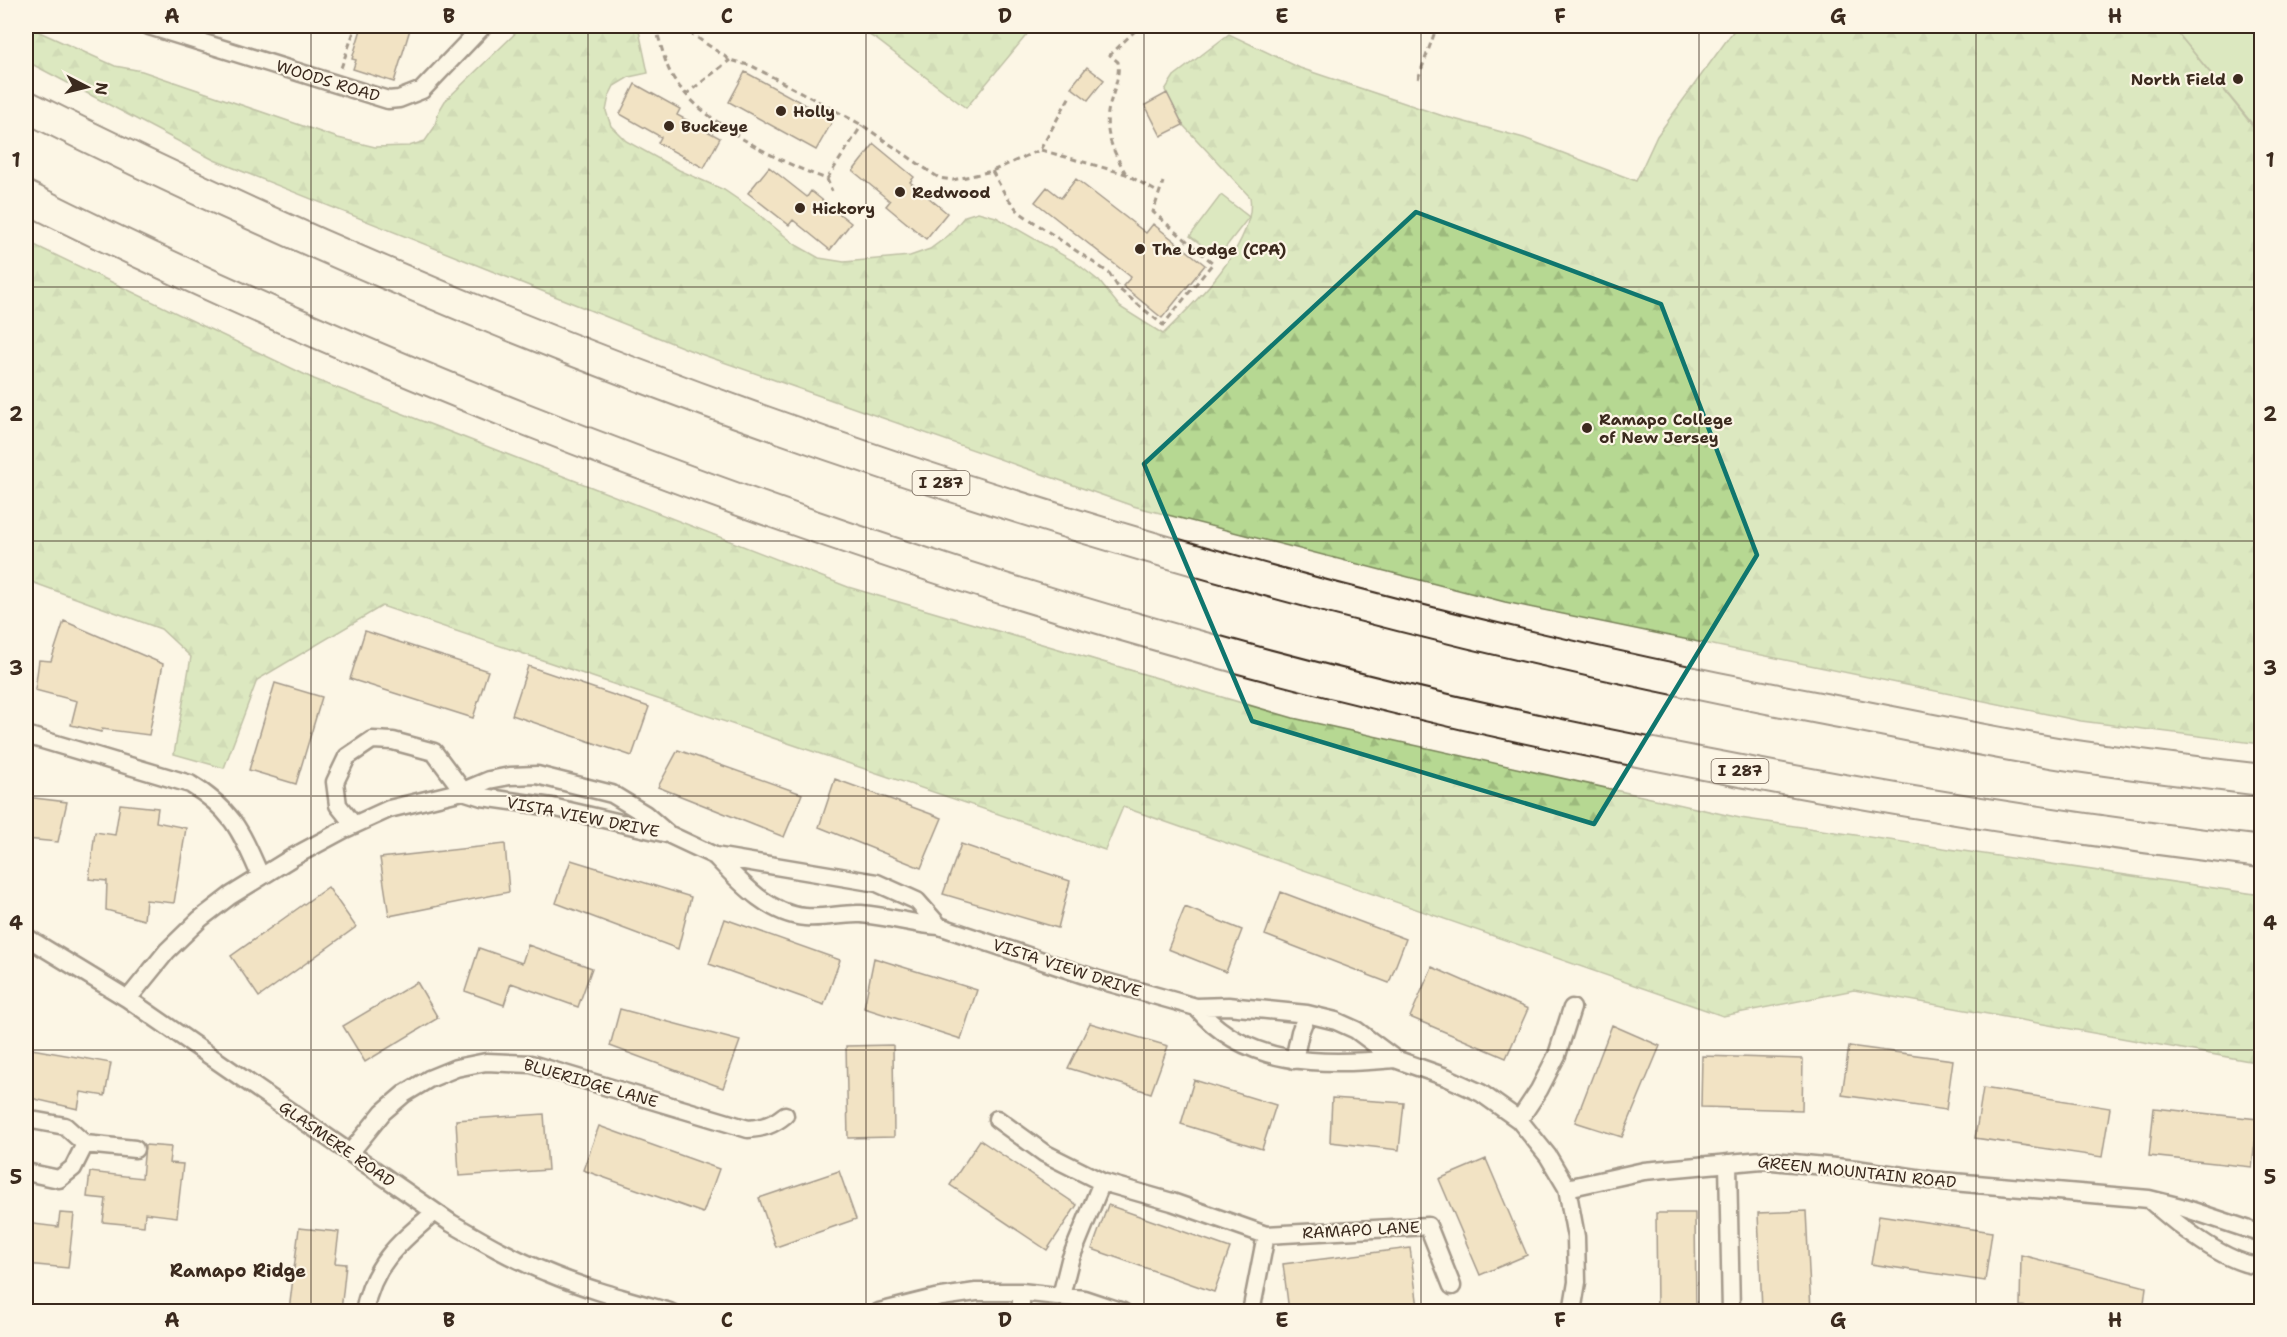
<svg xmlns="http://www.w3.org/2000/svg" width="2287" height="1337" font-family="'Shantell Sans',sans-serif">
  <defs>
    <pattern id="forest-firs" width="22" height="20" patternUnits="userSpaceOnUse" patternTransform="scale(1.5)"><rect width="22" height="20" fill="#b6d892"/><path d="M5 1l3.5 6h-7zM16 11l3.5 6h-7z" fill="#9dba7d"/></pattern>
  </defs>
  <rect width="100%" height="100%" fill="#fcf5e5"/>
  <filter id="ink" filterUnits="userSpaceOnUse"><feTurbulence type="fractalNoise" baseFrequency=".0167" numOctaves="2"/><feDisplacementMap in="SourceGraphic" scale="12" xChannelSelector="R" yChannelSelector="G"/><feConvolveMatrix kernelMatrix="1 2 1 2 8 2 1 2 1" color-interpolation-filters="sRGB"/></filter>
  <g filter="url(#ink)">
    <path fill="url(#forest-firs)" stroke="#788158" stroke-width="1.5" d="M26,26L115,66L142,71L338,138L375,147L409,146L425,141L434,128L439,111L445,101L523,26H638L648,73L629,77L614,86L609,96L606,111L611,126L626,141L679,170L724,190L752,209L796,245L819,258L844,262L910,256L930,249L949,235L965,216L978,212L996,217L1075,262L1099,281L1120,307L1163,334C1194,304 1257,243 1250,197L1183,125L1165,90L1174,76L1229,34L1300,68L1443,116L1524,138L1636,181L1657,136L1737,26H2172L2261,136V744L2081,721L1505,602L1133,506L692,351L214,160L26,61Z
      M853,26H1034L966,108L876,39Z
      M26,241L314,379L848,587L1293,718L1740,818L2261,895V1063L1854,990L1723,1016L1123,807L1105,850L382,606L257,680L224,768L174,754L191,657L161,629L26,580Z"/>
    <path fill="#b6d892" stroke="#788158" stroke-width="1.5" d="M2172,26H2261V136L2259,132Z
      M1221,195L1249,217L1218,257L1190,236Z"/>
    <path fill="#e6cd9c" stroke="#3b2a1e" stroke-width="1.5" d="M362,26H411L394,82L353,69L356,60L352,59Z
      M1087,67L1104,80L1088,100L1071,87Z
      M745,72L833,120L816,150L729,102Z
      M635,84L680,109L677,115L720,138L704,168L658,143L661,137L620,114Z
      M1167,93L1183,125L1161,136L1145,105Z
      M874,144L914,177L910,182L947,213L926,239L886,206L890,201L853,171Z
      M769,167L807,197L811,191L851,223L830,250L793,220L789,225L748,193Z
      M1076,179L1146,233L1153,224L1205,265L1162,318L1123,286L1131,277L1035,202L1047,187L1061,198Z
      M64,621L163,664L149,735L102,729L101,732L71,725L77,701L35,690L39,660L51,661Z
      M365,631L488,671L473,718L350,679Z
      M528,666L649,707L632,756L512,715Z
      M275,683L322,697L296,784L249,770Z
      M678,750L802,794L784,837L658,787Z
      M835,779L942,818L921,868L819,827Z
      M26,797L67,802L58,842L26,839Z
      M120,804L158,808L156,822L186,828L174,903L146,900L144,920L106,910L107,881L89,879L95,832L115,835Z
      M505,844L509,892L389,916L380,858Z
      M961,844L1070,881L1058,928L943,894Z
      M571,860L691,897L678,949L556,903Z
      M328,887L356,927L259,997L231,956Z
      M1281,892L1406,939L1389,983L1265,935Z
      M1185,907L1242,930L1226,972L1168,949Z
      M725,919L840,960L824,1005L709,964Z
      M528,945L592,968L578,1007L511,983L504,1005L465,991L479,948L522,963Z
      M874,958L977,990L961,1039L864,1008Z
      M1432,967L1528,1009L1506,1058L1410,1017Z
      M417,982L438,1018L365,1062L343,1026Z
      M620,1009L740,1041L723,1088L610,1046Z
      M1090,1023L1168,1046L1151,1093L1068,1068Z
      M1612,1025L1660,1046L1622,1137L1575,1122Z
      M893,1045L894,1137L848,1138L846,1046Z
      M1849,1046L1953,1060L1946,1110L1842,1095Z
      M26,1048L111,1063L105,1096L81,1092L78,1109L26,1097Z
      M1702,1056L1803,1059L1802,1110L1701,1107Z
      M1194,1080L1276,1105L1262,1149L1181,1124Z
      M1983,1088L2110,1108L2102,1157L1975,1138Z
      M1332,1098L1404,1103L1399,1150L1330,1142Z
      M2154,1108L2258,1119L2252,1167L2149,1156Z
      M544,1114L548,1170L459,1176L456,1120Z
      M599,1126L719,1169L703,1213L583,1170Z
      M980,1140L1077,1205L1047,1250L950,1185Z
      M145,1145L171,1147L169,1163L183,1164L177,1217L145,1213L144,1226L103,1222L106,1199L87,1197L90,1172L142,1178Z
      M1486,1159L1527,1255L1480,1275L1439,1179Z
      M839,1171L856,1219L776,1247L759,1198Z
      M1108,1205L1230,1248L1214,1292L1092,1249Z
      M1806,1211L1811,1311H1762L1758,1213Z
      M60,1213L74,1214L68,1268L26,1264V1223L58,1227Z
      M1656,1213H1695L1696,1311H1657Z
      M1879,1215L1992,1232L1985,1281L1871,1264Z
      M299,1228L339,1232L335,1263L346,1264L341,1311H289Z
      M1410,1248L1418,1307L1383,1311H1289L1283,1264Z
      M2021,1255L2146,1287L2143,1311H2060L2020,1306Z"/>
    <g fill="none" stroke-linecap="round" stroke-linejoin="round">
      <g stroke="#3b2a1e" stroke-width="21">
        <path id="minor" d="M149,26L388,100L399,99L422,90L483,26
          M26,735L190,784C233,810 241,832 261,877
          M463,791L482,797L552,807L668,834L715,856L877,883L917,901L939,926
          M354,825L338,805L335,782L347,757L372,740L393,741L434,752L463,791
          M715,856C739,881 768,914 805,917C824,919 842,913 861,914C887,916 912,924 939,926L1096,979L1196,1007L1228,1006L1307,1014L1336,1021L1356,1030L1395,1059L1446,1077L1481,1093L1519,1120L1548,1156L1567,1188L1576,1237L1577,1282L1572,1312
          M26,937L128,999L451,1223C482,1241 513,1259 546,1272C586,1289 628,1300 670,1312
          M128,999L167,951L200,919L230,896L293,857L343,830L389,809L463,791L489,780L510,776L537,775L612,794L645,814L668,834
          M1196,1007C1246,1067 1323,1066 1395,1059
          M1294,1060L1300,1032L1307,1014
          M26,1119L65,1126L85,1144L73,1168L59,1179L26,1172
          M997,1119L1044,1153L1102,1182L1172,1202L1266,1235L1428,1226L1452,1286
          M1519,1120L1539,1090L1557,1055L1572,1008
          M85,1144L135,1149
          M350,1153L383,1112L404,1094L429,1079L456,1068L486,1062L531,1064L748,1129C763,1128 773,1125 785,1115
          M1728,1163L1731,1312
          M1567,1188L1644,1171L1762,1160L1856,1169L1930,1180L2149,1199L2181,1207L2262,1234
          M2152,1202C2178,1225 2226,1265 2262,1266
          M1061,1296L1070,1260L1102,1182
          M364,1312C373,1263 400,1242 435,1212
          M879,1312L935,1298L976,1292H1021L1084,1299L1123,1312
          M1021,1312V1292
          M1251,1312L1266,1235"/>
      </g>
      <g stroke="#3b2a1e" stroke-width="34">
        <path id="motorway" d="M26,106C591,390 1198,590 1819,708C1900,723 1981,741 2063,754C2129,764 2195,772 2262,780
          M26,197C187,278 353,350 520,417C750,508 984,588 1222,653C1381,697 1542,733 1704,764C1889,800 2074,830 2262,852"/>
      </g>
      <path stroke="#3b2a1e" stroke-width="3" stroke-dasharray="6 4.5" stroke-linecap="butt" d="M655,26C660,40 663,56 669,70C691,117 779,163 827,179L832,191
        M680,26L730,60L752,66L862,125L939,178L953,180L992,171L1040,150L1070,96
        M341,68L356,26
        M1418,79L1437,26
        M685,95L730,60
        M1041,150L1126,174L1159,193
        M992,171L1006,196L1019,212L1109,273L1119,289L1163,325L1213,263L1153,212L1163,182
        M1126,174C1114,152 1103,133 1109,107C1113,92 1120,78 1118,62L1110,55L1140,26
        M827,179L862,125"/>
      <use href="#minor" stroke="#fcf5e5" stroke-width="16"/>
      <use href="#motorway" stroke="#fcf5e5" stroke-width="30"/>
    </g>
  </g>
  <path d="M0 0H2287V1337H0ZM1416,212L1661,304L1757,555L1594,824L1252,721L1144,464Z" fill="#fcf5e5" fill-opacity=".55" fill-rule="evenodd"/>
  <path fill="none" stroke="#0f766e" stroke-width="4.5" stroke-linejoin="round" d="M1416,212L1661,304L1757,555L1594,824L1252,721L1144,464Z"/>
  <path fill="none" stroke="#3b2a1e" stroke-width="1.5" stroke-opacity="0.55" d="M311,26V1312M588,26V1312M866,26V1312M1144,26V1312M1421,26V1312M1699,26V1312M1976,26V1312M26,287H2262M26,541H2262M26,796H2262M26,1050H2262"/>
  <g fill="#3b2a1e" stroke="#fcf5e5" stroke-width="2">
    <circle cx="2238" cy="79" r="6"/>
    <circle cx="781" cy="111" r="6"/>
    <circle cx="669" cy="126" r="6"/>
    <circle cx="900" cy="192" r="6"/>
    <circle cx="800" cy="208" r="6"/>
    <circle cx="1140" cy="249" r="6"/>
    <circle cx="1587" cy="428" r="6"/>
  </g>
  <g text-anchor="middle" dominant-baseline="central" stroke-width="4.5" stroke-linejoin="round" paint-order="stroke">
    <g fill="#fcf5e5" stroke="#75675a" stroke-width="1.5">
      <rect x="912.5" y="471" width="57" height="24" rx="4.5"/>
      <rect x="1711.5" y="759" width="57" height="24" rx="4.5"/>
    </g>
    <g font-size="15" font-weight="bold" fill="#3b2a1e">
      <text x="941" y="483">I 287</text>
      <text x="1740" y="771">I 287</text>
    </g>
    <g font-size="16" font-weight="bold" fill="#3b2a1e" stroke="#fcf5e5" text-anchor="start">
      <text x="2226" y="79" text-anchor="end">North Field</text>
      <text x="793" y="111">Holly</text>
      <text x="681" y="126">Buckeye</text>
      <text x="912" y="192">Redwood</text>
      <text x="812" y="208">Hickory</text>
      <text x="1152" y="249">The Lodge (CPA)</text>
      <text x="1599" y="419">Ramapo College<tspan x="1599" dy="18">of New Jersey</tspan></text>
    </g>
    <g font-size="16" fill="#3b2a1e" stroke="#fcf5e5">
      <text transform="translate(328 81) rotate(17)">WOODS ROAD</text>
      <text transform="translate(583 817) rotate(11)">VISTA VIEW DRIVE</text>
      <text transform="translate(1067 968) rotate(18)">VISTA VIEW DRIVE</text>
      <text transform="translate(591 1083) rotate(16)">BLUERIDGE LANE</text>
      <text transform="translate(337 1144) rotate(35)">GLASMERE ROAD</text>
      <text transform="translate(1857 1172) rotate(6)">GREEN MOUNTAIN ROAD</text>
      <text transform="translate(1361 1230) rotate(-3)">RAMAPO LANE</text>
    </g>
    <g font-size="18" font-weight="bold" fill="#3b2a1e" stroke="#fcf5e5">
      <text x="238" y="1271">Ramapo Ridge</text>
    </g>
  </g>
  <rect width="2287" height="1337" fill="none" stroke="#fcf5e5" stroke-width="66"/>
  <g transform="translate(87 87) rotate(97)" stroke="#fcf5e5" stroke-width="4.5" paint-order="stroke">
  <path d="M0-4.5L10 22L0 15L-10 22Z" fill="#3b2a1e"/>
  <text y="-9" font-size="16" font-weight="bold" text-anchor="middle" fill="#3b2a1e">N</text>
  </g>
  <rect x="33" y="33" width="2221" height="1271" fill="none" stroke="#3b2a1e" stroke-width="2"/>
  <g font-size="20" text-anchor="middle" font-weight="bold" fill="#3b2a1e">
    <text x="172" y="23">A</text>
    <text x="449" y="23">B</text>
    <text x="727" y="23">C</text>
    <text x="1005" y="23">D</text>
    <text x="1282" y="23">E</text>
    <text x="1560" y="23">F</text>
    <text x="1838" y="23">G</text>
    <text x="2115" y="23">H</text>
    <text x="16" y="167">1</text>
    <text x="2270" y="167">1</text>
    <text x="16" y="421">2</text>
    <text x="2270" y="421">2</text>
    <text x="16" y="675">3</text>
    <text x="2270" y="675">3</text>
    <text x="16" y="930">4</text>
    <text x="2270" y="930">4</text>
    <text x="16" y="1184">5</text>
    <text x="2270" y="1184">5</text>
    <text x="172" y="1327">A</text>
    <text x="449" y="1327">B</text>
    <text x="727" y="1327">C</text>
    <text x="1005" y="1327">D</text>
    <text x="1282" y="1327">E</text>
    <text x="1560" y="1327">F</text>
    <text x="1838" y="1327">G</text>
    <text x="2115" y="1327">H</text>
  </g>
</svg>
